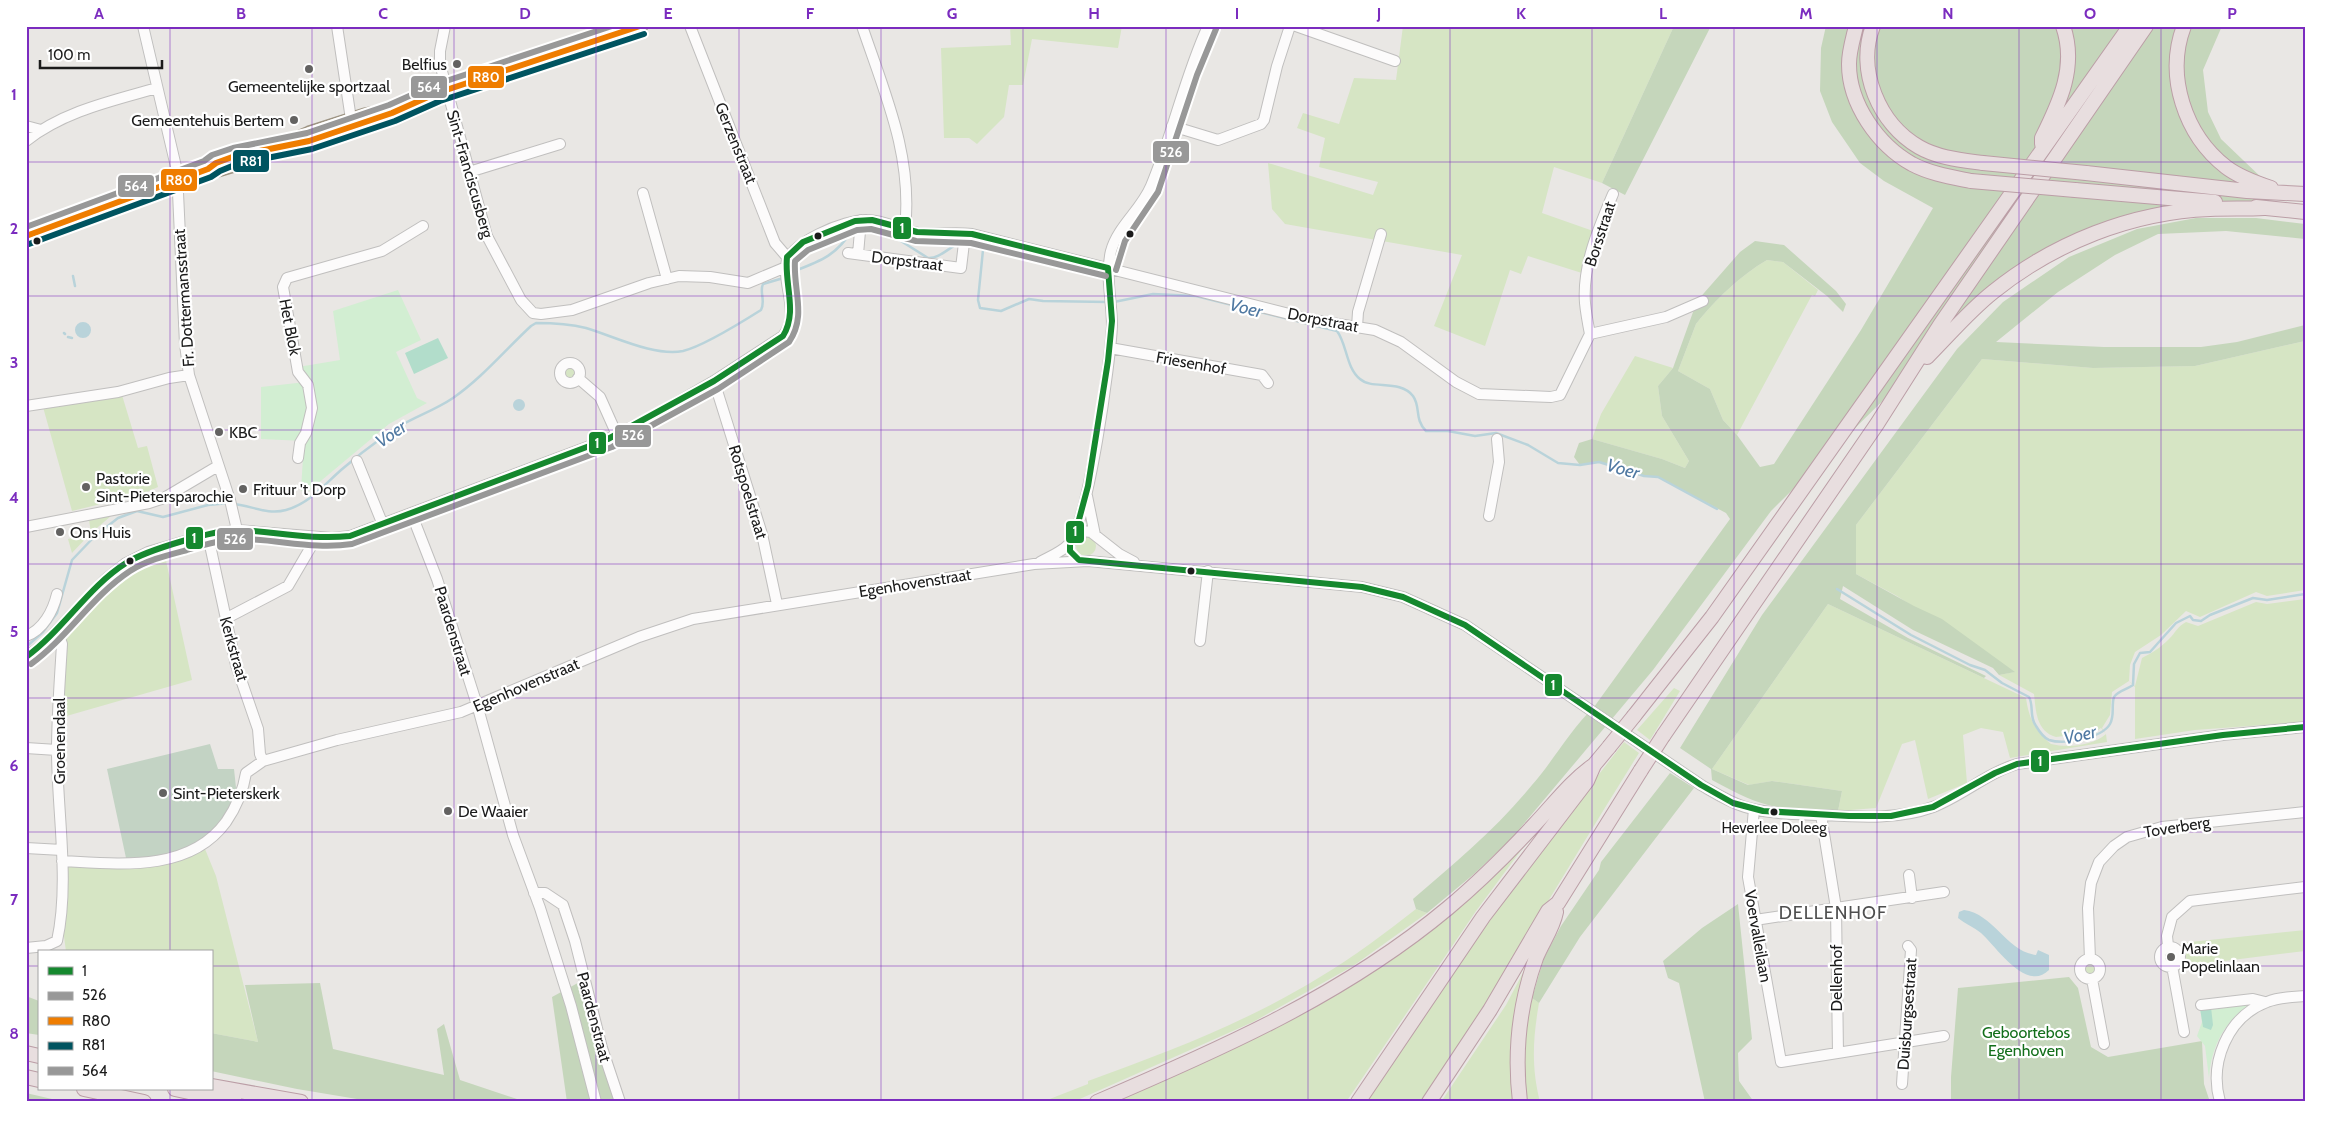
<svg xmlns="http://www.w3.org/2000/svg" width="2331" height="1128" font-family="Cabin,sans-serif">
  <rect width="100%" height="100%" fill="#e9e7e4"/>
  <path fill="#d6e5c4" d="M1010,26H1122L1118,48L1032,39L1023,85H1009L1004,117L977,144L969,138H944L941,48L1011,45Z
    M1403,26H1674L1602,183L1554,167L1542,213L1596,232L1585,274L1528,256L1521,274L1510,270L1485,346L1434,326L1462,255L1285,224L1272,209L1268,163L1373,195L1378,182L1319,167L1325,138L1297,128L1303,113L1339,124L1354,78L1396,80Z
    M1767,260L1783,262L1818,290L1815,296L1812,295L1737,435L1723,420L1710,389L1678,371L1696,324C1715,300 1741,275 1767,260Z
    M2305,341V590L2267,596L2256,592L2200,617L2186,611L2161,635L2135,652L2130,665L2129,681L2135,686L2142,658C2152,653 2160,648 2169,639C2175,633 2178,626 2186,622L2198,626L2256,602L2267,604L2305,599V722L2195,730L2135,739V687L2129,681L2112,692L2110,715L2102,728L2106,734L2107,742L2010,758L2003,732L1981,728L1963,735L1967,783L1928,799L1915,740L1902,744L1876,808L1838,811L1842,791L1772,781L1749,785L1712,769L1828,604L2026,698C2029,719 2035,730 2051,744C2068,748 2092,746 2106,734L2101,728L2095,732L2056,737C2036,731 2036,711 2034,694L1999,675L2014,672L1897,596L1856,574V525L1982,359L2093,368L2195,366Z
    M1635,356L1673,368L1658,386L1662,416L1689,461L1685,468L1662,459L1592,439L1601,414Z
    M564 373a6 6 0 1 1 12 0a6 6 0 1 1-12 0Z
    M122,395L138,448L147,446L158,487L142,494L72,511L43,407Z
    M111,516L91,533L89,520Z
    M88,534L89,535L72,553L68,539Z
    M1076 546a10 10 0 1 1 20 0a10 10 0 1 1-20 0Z
    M165,556L192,680L63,717L66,630C93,602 125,562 165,556Z
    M1674,688L1680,691L1650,740L1637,730Z
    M1624,742L1639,753C1566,869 1498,988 1422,1102H1365L1509,890Z
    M1525,845L1476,911L1346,1102H1112L1257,1037L1477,890Z
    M205,849L216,876L258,1042L211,1033V952H66L63,928L68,865L170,864Z
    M1416,909L1427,913L1353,966L1253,1022L1073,1102H1042L1088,1084V1081C1168,1052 1247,1022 1320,977C1354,957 1385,933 1416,909Z
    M2305,930V951L2184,966L2181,943Z
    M2164 957a6 6 0 1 1 12 0a6 6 0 1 1-12 0Z
    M2084 970a6 6 0 1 1 12 0a6 6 0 1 1-12 0Z
    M1527,965C1513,1014 1509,1052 1514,1102H1441L1506,1005Z
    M1532,998L1539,1003C1533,1038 1531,1066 1540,1102H1528C1522,1067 1523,1033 1532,998Z"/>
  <path fill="#c5d6bb" d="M1674,26H1711L1625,195L1602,183Z
    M1826,26H2222L2203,70L2208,112L2221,139L2265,181L2264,203L2111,220L1992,293L1771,511L1653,670L1511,839L1474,874L1427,913L1416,909L1413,899C1455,863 1497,828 1532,785C1554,760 1570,730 1594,707L1730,519L1726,513L1658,477L1644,476L1599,462L1580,465L1574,457L1579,443L1592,439L1662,459L1685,468L1689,461L1662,416L1658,386L1673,368L1697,301L1740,252L1755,241L1784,245L1836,291L1846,304L1843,312L1827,296L1783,262L1767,260C1741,275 1715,300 1696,324L1678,371L1710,389L1723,420L1737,435L1760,467L1774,464L1861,330L1933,208L1884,181L1860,163L1832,122L1820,91L1821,48Z
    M2196,218H2256L2305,224V239L2226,231L2158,234L2115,255L2058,292L1996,342L2104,347H2201L2237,342L2305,325V341L2195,366L2093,368L1982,359L1856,525V574L1914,606L1942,619L2015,672L1999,675L1993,668L1913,630L1843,586L1840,599L1908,638L1986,676L1984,678L1828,604L1712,769L1748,785L1772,781L1842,791L1838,811C1815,810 1791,811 1768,805C1748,800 1729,789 1712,780L1711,769L1680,748L1762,615L1957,349L2003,302L2069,257L2137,229Z
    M1670,773L1694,788L1580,937L1539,1003L1532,998L1544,958L1561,926L1599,870L1601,862Z
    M1738,904L1752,1039L1738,1053L1739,1081L1754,1102H1705L1679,983L1668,978L1663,961L1702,928Z
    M2069,977L2078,988L2091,1047L2108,1057L2202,1041L2204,1084L2210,1102H1951V1077L1958,988Z
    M587,978L618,1102H567L552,997Z
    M320,983L333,1049L444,1075L437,1029L444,1024L460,1080L526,1102H375L297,1089L211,1071V1033L258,1042L245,985Z
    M26,996L39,1001V1035L26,1033Z
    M26,1093L65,1102H26Z"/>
  <path fill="#c3d3c4" d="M210,744L218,769H234L237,797L230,810L205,839L168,856L126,858L107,769Z"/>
  <path fill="#d2eed2" d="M398,290L421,340L396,352L417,398L427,403L389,424L304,495L301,490L304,441L261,439V387L306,382L298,367L340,360L333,311Z
    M2253,1002C2226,1019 2211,1045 2209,1078L2205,1046L2197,1036L2202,1022L2200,1008Z"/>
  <path fill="#b2ddcb" d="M438,338L448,358L414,374L405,353Z
    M2211,1007L2213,1025L2211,1030L2203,1027L2200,1008Z"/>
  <path fill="#b9d3da" d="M75 330a8 8 0 1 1 16 0a8 8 0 1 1-16 0Z
    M513 405a6 6 0 1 1 12 0a6 6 0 1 1-12 0Z
    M1964,910C1994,914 2006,951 2036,955L2038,950L2049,955V970C2026,993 1996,946 1981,933C1974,927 1965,924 1958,918L1959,912Z"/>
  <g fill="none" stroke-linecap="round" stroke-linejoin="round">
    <path stroke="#b9d3da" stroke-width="2.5" d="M862,228L885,231L928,258C946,260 966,223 983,250L978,300L980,308L1001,311L1029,299L1043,301L1108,302
      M792,272C821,261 836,256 853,229H857
      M73,276L75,286
      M1114,302L1153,294L1196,296L1337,331C1347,344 1346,368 1360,379C1372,390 1400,379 1413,396C1421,407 1414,419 1426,431H1448L1475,436L1496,433L1528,445L1558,463L1580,465L1599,462L1644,476L1658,477L1717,509
      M64,333L65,334
      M68,337L72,338
      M234,504C252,506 268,515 286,510C309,504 324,485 341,470C355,458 369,447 383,437C404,420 431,413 453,398C482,378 505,350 531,326L536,323C553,323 570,324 586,328C613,336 655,357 683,351C704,346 742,322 761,310C766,301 759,292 763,284L780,279
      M1837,589L1911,635L1970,665L1985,670L2002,683L2029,697C2034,706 2029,717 2036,726C2039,731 2044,738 2049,740C2064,745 2102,738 2110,724C2115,715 2111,706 2114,697C2117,691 2128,689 2133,685L2134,664L2140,653L2150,652L2176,623L2190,616L2193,620L2201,621L2210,615L2253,598L2267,600L2305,594
      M26,647L43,632L57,613L72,560L94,537L118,518L137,511L163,517L208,505L229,503"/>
    <g stroke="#c0bfbe" stroke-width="12">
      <path id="minor" d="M143,26L177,171L185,344L189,375L230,500L237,530
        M337,26L352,126
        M445,26L440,51V64L487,236L521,300L533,313L541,314L572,310L649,283L679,276L710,277L748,283L786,267
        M690,26L775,243L787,257
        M862,26C885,94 913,156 905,229
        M1296,26L1395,61
        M26,126L41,130
        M1172,126L1218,140L1261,124L1264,120L1277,66L1290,26
        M26,141C64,111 112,101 157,88
        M469,172L560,144
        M643,193L667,279
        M848,253L961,268L964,243
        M858,254L861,220
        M1357,327L1358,312L1381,234
        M1590,334C1588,324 1586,313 1585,303C1582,266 1599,227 1613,194
        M1590,334L1666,317L1703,301
        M1110,348L1262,375L1268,383
        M560 373a10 10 0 1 1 20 0a10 10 0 1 1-20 0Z
        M578,378L600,397L617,435
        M714,381L762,534L777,604
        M26,406L118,392L169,378L189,375
        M298,458L300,443L306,433L312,408L308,385L298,372L283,287L287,278L382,251L423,226
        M357,461L383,525
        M1087,496L1095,535
        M412,515L437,579L478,708L513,835L540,908L571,1006L596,1102
        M1489,516L1499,462L1497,439
        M26,527L149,503L164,498L218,466
        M1073,535L1082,531L1091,532L1119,554L1134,562
        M208,536L236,665L258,729L260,754L263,761
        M1040,562C1049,557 1062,552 1069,544C1089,518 1110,364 1112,326C1112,300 1105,276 1111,251C1118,226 1141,210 1151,186C1173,134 1184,78 1208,26
        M225,619L288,586L312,545L314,537
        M26,636C43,630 53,611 57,594
        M1200,641L1208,571
        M26,657L44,644L106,579L126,563L148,552L192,539L237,530L332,538L350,536L608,439L657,414L714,381L783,336C800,315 784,290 786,266C787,243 846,219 867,220C884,220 901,230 918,233C936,235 954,232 972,234L1313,320L1375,330L1401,342L1456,382L1479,394L1551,397L1560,395L1590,334
        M26,748L57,750
        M1754,809L1748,877L1781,1062L1944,1036
        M1821,815L1836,908L1838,1053
        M26,848L62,850
        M62,861C118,864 189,873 226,822C237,806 243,792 246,773L263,761L337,740L461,712L639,637L693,619L1034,564L1088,561L1362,587L1403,597L1465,625L1701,785C1715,793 1729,802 1745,807C1769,814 1795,814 1820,815C1858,817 1897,820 1933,807C1962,796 1987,773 2017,764L2223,735L2305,727
        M1909,875L1912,898
        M534,893H545L563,905L575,941L602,1048L620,1102
        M1755,920L1944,892
        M2168,946L2167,936L2172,917L2190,901L2305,887
        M2160 957a10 10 0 1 1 20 0a10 10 0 1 1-20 0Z
        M26,948L46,946L57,941C70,883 57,810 57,751C57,715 60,679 62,644L57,632
        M2080 969a10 10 0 1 1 20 0a10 10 0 1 1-20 0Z
        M2090,959L2088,908L2091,883L2099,862L2114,846L2127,837L2162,827L2305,812
        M2172,966L2184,1032
        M2092,979L2104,1044
        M2201,1005L2253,999L2265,1002
        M1902,1084L1911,950L1908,946
        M2220,1102C2209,1063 2227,1017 2267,1002C2279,997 2292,997 2305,996"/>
    </g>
    <g stroke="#9d9483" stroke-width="15">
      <path id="major" d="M208,169L218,170L238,164L309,133L365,115L398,109L437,93L641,26
        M26,236L208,169L215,164"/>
    </g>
    <g stroke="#bb9ea6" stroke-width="16">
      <path id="highway" d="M1856,26C1853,39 1849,51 1849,64C1849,104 1878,145 1912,164C1931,174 1951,177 1971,181
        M1873,26C1856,70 1879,124 1919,147C1938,158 1961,160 1983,163
        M2184,26C2165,76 2185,135 2226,167C2239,177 2256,183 2271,188
        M2042,144V138C2060,102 2077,66 2063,26
        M2086,173L2247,191L2305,194
        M2075,190L2215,202
        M2256,207L2305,212
        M1927,357C1949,335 1969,311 1993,292C2054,243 2131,212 2210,209C2228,208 2246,209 2264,208
        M1634,716L1712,617L2130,26
        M1663,736L1877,424L1940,325L2146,26
        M26,1053L39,1056
        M26,1077L39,1080
        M211,1086L301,1102
        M84,1089L144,1102
        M175,1089L235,1102
        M1097,1102C1221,1049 1344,995 1448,908C1479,882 1508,853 1535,824C1554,804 1571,781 1594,765
        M1358,1102L1483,917L1587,781L1594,765L1609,747
        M1429,1102L1490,1010L1548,911L1558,903L1641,770
        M1520,1102C1514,1052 1519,1005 1536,958C1542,943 1553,928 1556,912"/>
    </g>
    <use href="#minor" stroke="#fcfbfb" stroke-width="10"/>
    <use href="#major" stroke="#efeae3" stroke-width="12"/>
    <use href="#highway" stroke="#e8dedf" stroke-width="14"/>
    <g stroke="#bb9ea6" stroke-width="16" stroke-linecap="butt">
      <path id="highway-bridge" d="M1983,163L2086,173
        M1971,181L2075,190
        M1609,747L1634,716
        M1641,770L1663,736"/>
    </g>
    <use href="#highway-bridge" stroke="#e8dedf" stroke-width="14"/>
    <g stroke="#fff" stroke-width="10">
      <path id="bus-1" d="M1108,268L1112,321L1108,361L1088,486L1077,527L1070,543V551L1079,560L1362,587L1403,597L1465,625L1701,785L1733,803L1763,811L1849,816H1891L1933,807L1995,773L2017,764L2223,735L2305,727
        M26,657C63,630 88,587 126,563C147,550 216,529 240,530C276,532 313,540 350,536L608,439L714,381L783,336C798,312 784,284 787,257L803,242L855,221L872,220L917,232L972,234L1108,268"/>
    </g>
    <g stroke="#fff" stroke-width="10">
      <path id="bus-2" d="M1116,270L1125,241L1158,192L1197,75L1216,29
        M31,664C68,637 92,596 130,571C147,560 168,555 187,550C203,545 223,539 239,539C277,539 314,550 352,544L612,447L718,389L789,342C807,316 793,290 795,261L808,250L857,230L871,229L916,241L971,243L1106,276"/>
    </g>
    <g stroke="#fff" stroke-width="10">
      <path id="bus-3" d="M26,236L208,169L216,163L235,156L309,141L392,113L437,93L640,26"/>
    </g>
    <g stroke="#fff" stroke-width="10">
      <path id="bus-4" d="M29,244L211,177L220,171L237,164L312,149L395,121L440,101L644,34"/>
    </g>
    <g stroke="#fff" stroke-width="10">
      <path id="bus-5" d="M26,227L204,161L212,155L233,148L307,133L389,105L434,85L612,26"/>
    </g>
    <use href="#bus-1" stroke="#15882e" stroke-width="6"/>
    <use href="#bus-2" stroke="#989898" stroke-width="6"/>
    <use href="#bus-3" stroke="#ef7d00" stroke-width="6"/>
    <use href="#bus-4" stroke="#005460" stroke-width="6"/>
    <use href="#bus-5" stroke="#989898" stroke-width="6"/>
  </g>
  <path fill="none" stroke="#7b2cbf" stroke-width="1" stroke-opacity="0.55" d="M170,26V952M312,26V1102M454,26V1102M596,26V1102M739,26V1102M881,26V1102M1023,26V1102M1166,26V1102M1308,26V1102M1450,26V1102M1592,26V1102M1734,26V1102M1877,26V1102M2019,26V1102M2161,26V1102M26,162H2305M26,296H2305M26,430H2305M26,564H2305M26,698H2305M26,832H2305M26,966H39M211,966H2305M170,1089V1102"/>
  <g fill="#636261" stroke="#fff" stroke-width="2">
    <circle cx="457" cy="64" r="5"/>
    <circle cx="309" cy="69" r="5"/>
    <circle cx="294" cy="120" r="5"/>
    <circle cx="219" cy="432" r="5"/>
    <circle cx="86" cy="487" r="5"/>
    <circle cx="243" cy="489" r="5"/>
    <circle cx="60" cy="532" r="5"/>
    <circle cx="163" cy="793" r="5"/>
    <circle cx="448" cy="811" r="5"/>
    <circle cx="2171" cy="957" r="5"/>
  </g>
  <g fill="#1b1b1b" stroke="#fff" stroke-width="2">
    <circle cx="1130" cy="234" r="4.5"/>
    <circle cx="818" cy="236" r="4.5"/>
    <circle cx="37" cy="241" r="4.5"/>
    <circle cx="130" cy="561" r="4.5"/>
    <circle cx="1191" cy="571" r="4.5"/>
    <circle cx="1774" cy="812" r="4.5"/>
  </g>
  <g text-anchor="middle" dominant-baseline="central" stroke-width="4.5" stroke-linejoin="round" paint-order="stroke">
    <g font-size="15" fill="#1b1b1b" stroke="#fff">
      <text x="1774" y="828">Heverlee Doleeg</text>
    </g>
    <g font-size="16" fill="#1b1b1b" stroke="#fff" text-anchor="start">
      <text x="447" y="64" text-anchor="end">Belfius</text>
      <text x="309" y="86" text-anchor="middle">Gemeentelijke sportzaal</text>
      <text x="284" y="120" text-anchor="end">Gemeentehuis Bertem</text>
      <text x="229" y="432">KBC</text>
      <text x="96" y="478">Pastorie<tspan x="96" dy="18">Sint-Pietersparochie</tspan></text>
      <text x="253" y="489">Frituur 't Dorp</text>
      <text x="70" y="532">Ons Huis</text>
      <text x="173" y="793">Sint-Pieterskerk</text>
      <text x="458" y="811">De Waaier</text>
      <text x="2181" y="948">Marie<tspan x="2181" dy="18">Popelinlaan</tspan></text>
    </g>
    <g font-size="16" fill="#1b1b1b" stroke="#fff">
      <text transform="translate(736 143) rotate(68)">Gerzenstraat</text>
      <text transform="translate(470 174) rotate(74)">Sint-Franciscusberg</text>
      <text transform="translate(1600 234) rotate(-72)">Borsstraat</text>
      <text transform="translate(907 261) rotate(7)">Dorpstraat</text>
      <text transform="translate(184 298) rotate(-94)">Fr. Dottermansstraat</text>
      <text transform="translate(1323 320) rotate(11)">Dorpstraat</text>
      <text transform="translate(290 327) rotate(79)">Het Blok</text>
      <text transform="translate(1191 363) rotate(10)">Friesenhof</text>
      <text transform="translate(748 492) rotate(73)">Rotspoelstraat</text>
      <text transform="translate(915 583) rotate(-9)">Egenhovenstraat</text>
      <text transform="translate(453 631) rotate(73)">Paardenstraat</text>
      <text transform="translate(234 649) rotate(74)">Kerkstraat</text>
      <text transform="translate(526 685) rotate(-23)">Egenhovenstraat</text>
      <text transform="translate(59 741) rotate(-90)">Groenendaal</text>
      <text transform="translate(2177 827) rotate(-9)">Toverberg</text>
      <text transform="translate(1758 936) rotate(80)">Voervalleilaan</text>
      <text transform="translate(1836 978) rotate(-90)">Dellenhof</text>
      <text transform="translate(1907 1014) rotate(-86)">Duisburgsestraat</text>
      <text transform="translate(594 1017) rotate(75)">Paardenstraat</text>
    </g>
    <g font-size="16" fill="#136f1b" stroke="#fff">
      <text x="2026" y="1032">Geboortebos<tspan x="2026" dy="18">Egenhoven</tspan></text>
    </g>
    <g font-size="18" font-style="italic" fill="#5079a2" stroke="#fff">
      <text transform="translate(1246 308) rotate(14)">Voer</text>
      <text transform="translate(391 434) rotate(-35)">Voer</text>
      <text transform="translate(1623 469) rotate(16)">Voer</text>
      <text transform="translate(2080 735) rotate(-13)">Voer</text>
    </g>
    <g font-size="18" letter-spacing="1" fill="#4e4e4e" stroke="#fff">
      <text x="1833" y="913">DELLENHOF</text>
    </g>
  </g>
  <g stroke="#fff" stroke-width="2">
    <rect x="467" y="65" width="38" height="24" rx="5" fill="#ef7d00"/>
    <rect x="410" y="75" width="38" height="24" rx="5" fill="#989898"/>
    <rect x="1152" y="140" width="38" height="24" rx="5" fill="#989898"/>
    <rect x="232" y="149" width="38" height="24" rx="5" fill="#005460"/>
    <rect x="160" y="168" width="38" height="24" rx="5" fill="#ef7d00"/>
    <rect x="117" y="174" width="38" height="24" rx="5" fill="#989898"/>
    <rect x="892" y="216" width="20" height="24" rx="5" fill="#15882e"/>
    <rect x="614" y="424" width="38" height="24" rx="5" fill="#989898"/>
    <rect x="588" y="431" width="19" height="24" rx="5" fill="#15882e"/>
    <rect x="1065" y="520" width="20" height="24" rx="5" fill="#15882e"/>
    <rect x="185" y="526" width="19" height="24" rx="5" fill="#15882e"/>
    <rect x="216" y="527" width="38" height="24" rx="5" fill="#989898"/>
    <rect x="1544" y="673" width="19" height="24" rx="5" fill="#15882e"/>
    <rect x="2030" y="749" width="20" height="24" rx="5" fill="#15882e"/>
  </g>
  <g font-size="14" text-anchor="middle" font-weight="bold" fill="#fff">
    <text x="486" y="82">R80</text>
    <text x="429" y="92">564</text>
    <text x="1171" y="157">526</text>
    <text x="251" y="166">R81</text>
    <text x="179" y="185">R80</text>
    <text x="136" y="191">564</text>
    <text x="902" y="233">1</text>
    <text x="633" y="440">526</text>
    <text x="597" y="448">1</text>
    <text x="1075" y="536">1</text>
    <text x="194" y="543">1</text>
    <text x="235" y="544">526</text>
    <text x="1553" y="690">1</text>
    <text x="2040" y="766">1</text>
  </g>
  <rect width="2331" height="1128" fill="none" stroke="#ffffff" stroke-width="55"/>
  <rect x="38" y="950" width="175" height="140" fill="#ffffff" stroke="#a4a4a4"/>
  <rect x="48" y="967" width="25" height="8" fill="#15882e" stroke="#a4a4a4"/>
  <text x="82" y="976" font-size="15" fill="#1b1b1b">1</text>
  <rect x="48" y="992" width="25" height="8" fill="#989898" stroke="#a4a4a4"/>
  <text x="82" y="1000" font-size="15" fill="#1b1b1b">526</text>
  <rect x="48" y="1017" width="25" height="8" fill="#ef7d00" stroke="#a4a4a4"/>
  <text x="82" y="1026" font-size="15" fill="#1b1b1b">R80</text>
  <rect x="48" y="1042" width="25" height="8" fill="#005460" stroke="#a4a4a4"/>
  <text x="82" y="1050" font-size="15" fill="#1b1b1b">R81</text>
  <rect x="48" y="1067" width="25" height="8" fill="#989898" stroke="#a4a4a4"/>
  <text x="82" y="1076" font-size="15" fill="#1b1b1b">564</text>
  <path d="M40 60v8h122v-8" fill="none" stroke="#1b1b1b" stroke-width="2.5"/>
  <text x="48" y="60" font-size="15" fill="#1b1b1b" stroke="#ffffff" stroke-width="4" paint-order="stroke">100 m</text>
  <rect x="28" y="28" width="2276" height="1072" fill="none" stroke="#7b2cbf" stroke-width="2"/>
  <g font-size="16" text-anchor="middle" font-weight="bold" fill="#7b2cbf">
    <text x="99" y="19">A</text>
    <text x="241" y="19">B</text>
    <text x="383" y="19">C</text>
    <text x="525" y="19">D</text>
    <text x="668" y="19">E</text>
    <text x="810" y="19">F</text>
    <text x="952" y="19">G</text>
    <text x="1094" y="19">H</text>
    <text x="1237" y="19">I</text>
    <text x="1379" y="19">J</text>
    <text x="1521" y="19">K</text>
    <text x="1663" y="19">L</text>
    <text x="1806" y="19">M</text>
    <text x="1948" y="19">N</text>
    <text x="2090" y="19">O</text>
    <text x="2232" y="19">P</text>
    <text x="14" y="100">1</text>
    <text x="14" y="234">2</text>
    <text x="14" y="368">3</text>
    <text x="14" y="503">4</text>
    <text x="14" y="637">5</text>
    <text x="14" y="771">6</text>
    <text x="14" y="905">7</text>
    <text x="14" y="1039">8</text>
  </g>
</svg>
